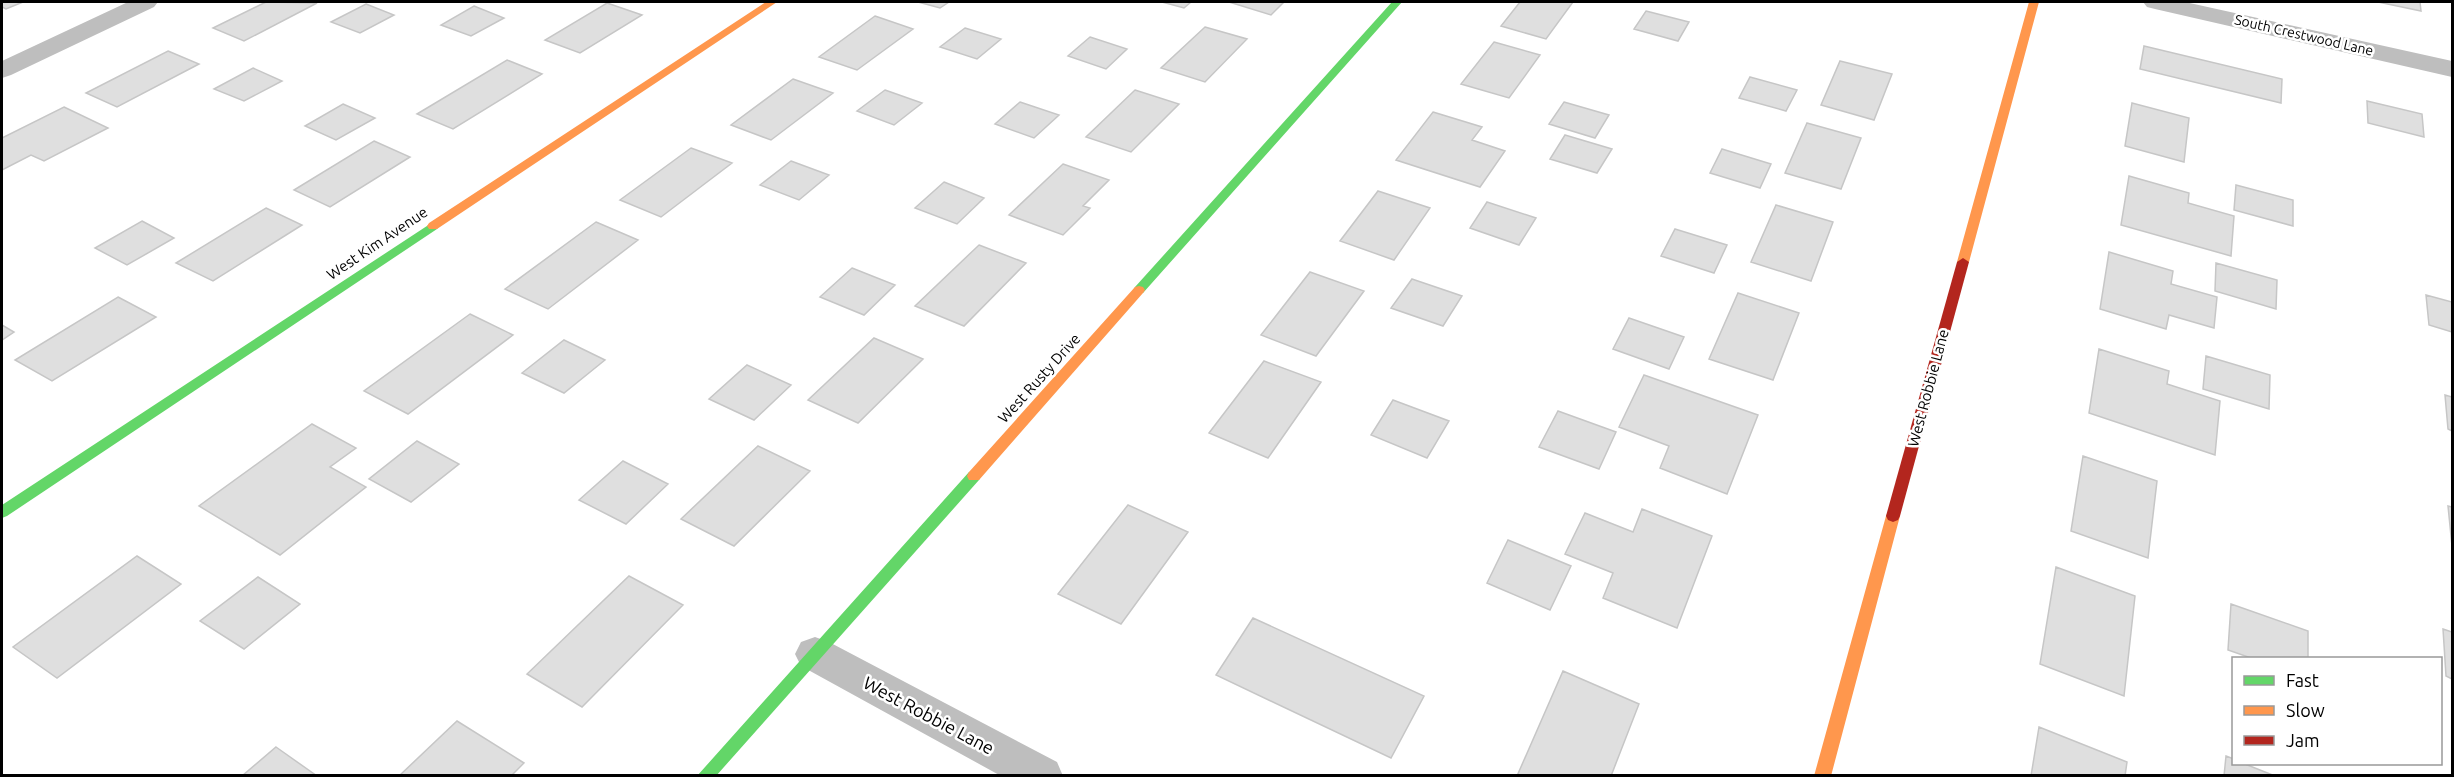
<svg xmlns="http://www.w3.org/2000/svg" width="2454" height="777" font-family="Ubuntu,sans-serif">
  <rect width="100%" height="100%" fill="#fff"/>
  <path fill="#dfdfdf" stroke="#c6c6c6" stroke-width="1.5" d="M2,2H23L6,9L2,7Z
    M266,2L317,3L244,41L213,28Z
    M918,2H949L940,8Z
    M1162,2H1191L1184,8Z
    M1229,2H1284L1271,15Z
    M1520,2H1573L1546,39L1501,26Z
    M2378,2H2420L2421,11Z
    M607,3L642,15L580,53L545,40Z
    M366,4L394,15L360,33L331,22Z
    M474,6L504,18L471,36L441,25Z
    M1646,11L1689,22L1678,41L1634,29Z
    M875,16L913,29L857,70L819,57Z
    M1205,27L1247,39L1205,82L1161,68Z
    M965,28L1001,39L977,59L940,47Z
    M1090,37L1127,49L1106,69L1068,56Z
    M1494,42L1540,55L1509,98L1461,84Z
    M2144,46L2282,79L2281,103L2140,69Z
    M168,51L199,64L117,107L86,93Z
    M507,60L542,74L453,129L417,114Z
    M1840,61L1892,74L1874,120L1821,105Z
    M253,68L282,81L244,101L214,89Z
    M1750,77L1797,90L1786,111L1739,98Z
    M793,79L833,93L771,140L731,125Z
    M885,90L922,103L894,125L857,111Z
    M1135,90L1179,104L1131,152L1086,137Z
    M2367,101L2422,114L2424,137L2368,123Z
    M1020,102L1059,115L1034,138L995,124Z
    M1564,102L1609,115L1595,138L1549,124Z
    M2132,103L2189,118L2184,162L2125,146Z
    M343,104L375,118L336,140L305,126Z
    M64,107L108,128L44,161L31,155L2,170V138Z
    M1433,112L1482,127L1472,140L1505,151L1480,187L1396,160Z
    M1807,123L1861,138L1841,189L1785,173Z
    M1565,135L1612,149L1597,173L1550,159Z
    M374,141L410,157L330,207L294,190Z
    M691,148L732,163L661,217L620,200Z
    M1722,149L1771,164L1760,188L1710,173Z
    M791,161L829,175L799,200L760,185Z
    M1063,164L1109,180L1083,206L1090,208L1063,235L1009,215Z
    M2129,176L2189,193L2188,203L2234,216L2231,256L2121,225Z
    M944,182L984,198L957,224L915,208Z
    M2236,185L2293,200V226L2234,210Z
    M1378,191L1430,208L1394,260L1340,241Z
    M1487,202L1536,218L1519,245L1470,228Z
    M1776,205L1833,222L1811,281L1751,262Z
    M266,208L302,225L213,281L176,263Z
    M142,221L174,238L127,265L95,248Z
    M596,222L638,240L548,309L505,289Z
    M1675,229L1727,245L1714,273L1661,256Z
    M979,245L1026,263L964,326L915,306Z
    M2109,252L2173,271L2171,284L2217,297L2214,328L2169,315L2166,329L2100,309Z
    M2216,263L2277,280L2276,309L2215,291Z
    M852,268L895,285L864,315L820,297Z
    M1310,272L1364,291L1316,356L1261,335Z
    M1412,279L1462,296L1443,326L1391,308Z
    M1738,293L1799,313L1773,380L1709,359Z
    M2426,295L2452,302V332L2429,325Z
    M118,297L156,317L52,381L15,360Z
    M470,314L513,335L408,414L364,391Z
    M1629,318L1684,337L1669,369L1613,349Z
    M2,325L14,332L2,340Z
    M874,338L923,359L858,423L808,400Z
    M564,340L605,360L564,393L522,373Z
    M2099,349L2169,371L2167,384L2220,401L2215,455L2089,413Z
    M2206,356L2270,375L2269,409L2203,389Z
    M1264,361L1321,382L1268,458L1209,433Z
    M747,365L791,385L754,420L709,399Z
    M1644,375L1758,415L1727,494L1660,468L1669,446L1619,427Z
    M2445,395L2452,397V431L2448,429Z
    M1393,400L1449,421L1427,458L1371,435Z
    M1558,411L1616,432L1599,469L1539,447Z
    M312,424L356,448L330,467L366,487L280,555L199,506Z
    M417,441L459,464L411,502L369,479Z
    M758,446L810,471L734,546L681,519Z
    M2083,456L2157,481L2148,558L2071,531Z
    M623,461L668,484L626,524L579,500Z
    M1128,505L1188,532L1121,624L1058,594Z
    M2448,506L2452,507V546Z
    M1642,509L1712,536L1677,628L1603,598L1613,573L1565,554L1585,513L1633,532Z
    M1508,540L1571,566L1550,610L1487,583Z
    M137,556L181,584L57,678L13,647Z
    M2056,567L2135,596L2124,696L2040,664Z
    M629,576L683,605L582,707L527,674Z
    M258,577L300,604L244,649L200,621Z
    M2231,604L2308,631V658H2251L2228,650Z
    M1253,618L1424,696L1391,758L1216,675Z
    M2443,629L2452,632V679L2446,676Z
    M1563,671L1639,704L1611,776H1517Z
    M457,721L524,763L511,776H399Z
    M2039,727L2127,762L2125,776H2031Z
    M276,747L317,776H242Z
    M2226,756L2234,759V764H2245L2275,776H2224Z"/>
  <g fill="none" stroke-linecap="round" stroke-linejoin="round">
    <path fill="#bebebe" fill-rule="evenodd" d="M128,2H158L154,7L11,75L2,78V61Z
      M2143,2H2185L2452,61V77L2155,9L2147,7Z
      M815,637L829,642L1057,762L1063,776H1001L801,666L795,654L801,642Z"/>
    <path fill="#63d668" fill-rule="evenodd" d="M1392,2H1402L1143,293H1135L1133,290L1135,287Z
      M433,222L439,226L437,229L7,516L2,518V505Z
      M974,471L979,472L981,476L979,480L716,776H697L969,472Z"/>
    <path fill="#ff974d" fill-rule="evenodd" d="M766,2H777L437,229H429L427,226L429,223Z
      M2029,2H2039L1969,262L1963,266L1957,262Z
      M1139,286L1143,287L1145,290L1143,293L979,480H969L967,476L969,472L1135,287Z
      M1893,510L1898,512L1900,516L1831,776H1814L1886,516L1888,512Z"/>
    <path fill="#b3261e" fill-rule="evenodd" d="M1963,258L1969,262L1900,516L1898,520L1893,522L1888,520L1886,516L1957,262Z"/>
  </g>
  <g text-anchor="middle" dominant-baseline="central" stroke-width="5" stroke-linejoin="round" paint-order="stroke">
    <g font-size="14" fill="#000" stroke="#fff">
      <text transform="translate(2304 35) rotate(13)">South Crestwood Lane</text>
    </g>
    <g font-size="15" fill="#000" stroke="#fff">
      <text transform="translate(377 243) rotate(-34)">West Kim Avenue</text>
      <text transform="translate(1039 378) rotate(-48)">West Rusty Drive</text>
      <text transform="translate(1928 388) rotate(-75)">West Robbie Lane</text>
    </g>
    <g font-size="18" fill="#000" stroke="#fff">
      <text transform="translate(929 715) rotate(28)">West Robbie Lane</text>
    </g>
  </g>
  <rect width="2454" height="777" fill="none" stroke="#000000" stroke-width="6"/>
  <rect x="2232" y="657" width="210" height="108" fill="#ffffff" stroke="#999999" stroke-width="1.5"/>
  <rect x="2244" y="676" width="30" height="9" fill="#63d668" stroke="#999999" stroke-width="1.5"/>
  <text x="2286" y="687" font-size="18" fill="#000000">Fast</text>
  <rect x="2244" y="706" width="30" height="9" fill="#ff974d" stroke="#999999" stroke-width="1.5"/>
  <text x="2286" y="717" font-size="18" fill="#000000">Slow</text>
  <rect x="2244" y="736" width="30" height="9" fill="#b3261e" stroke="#999999" stroke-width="1.5"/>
  <text x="2286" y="747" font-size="18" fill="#000000">Jam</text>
</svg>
